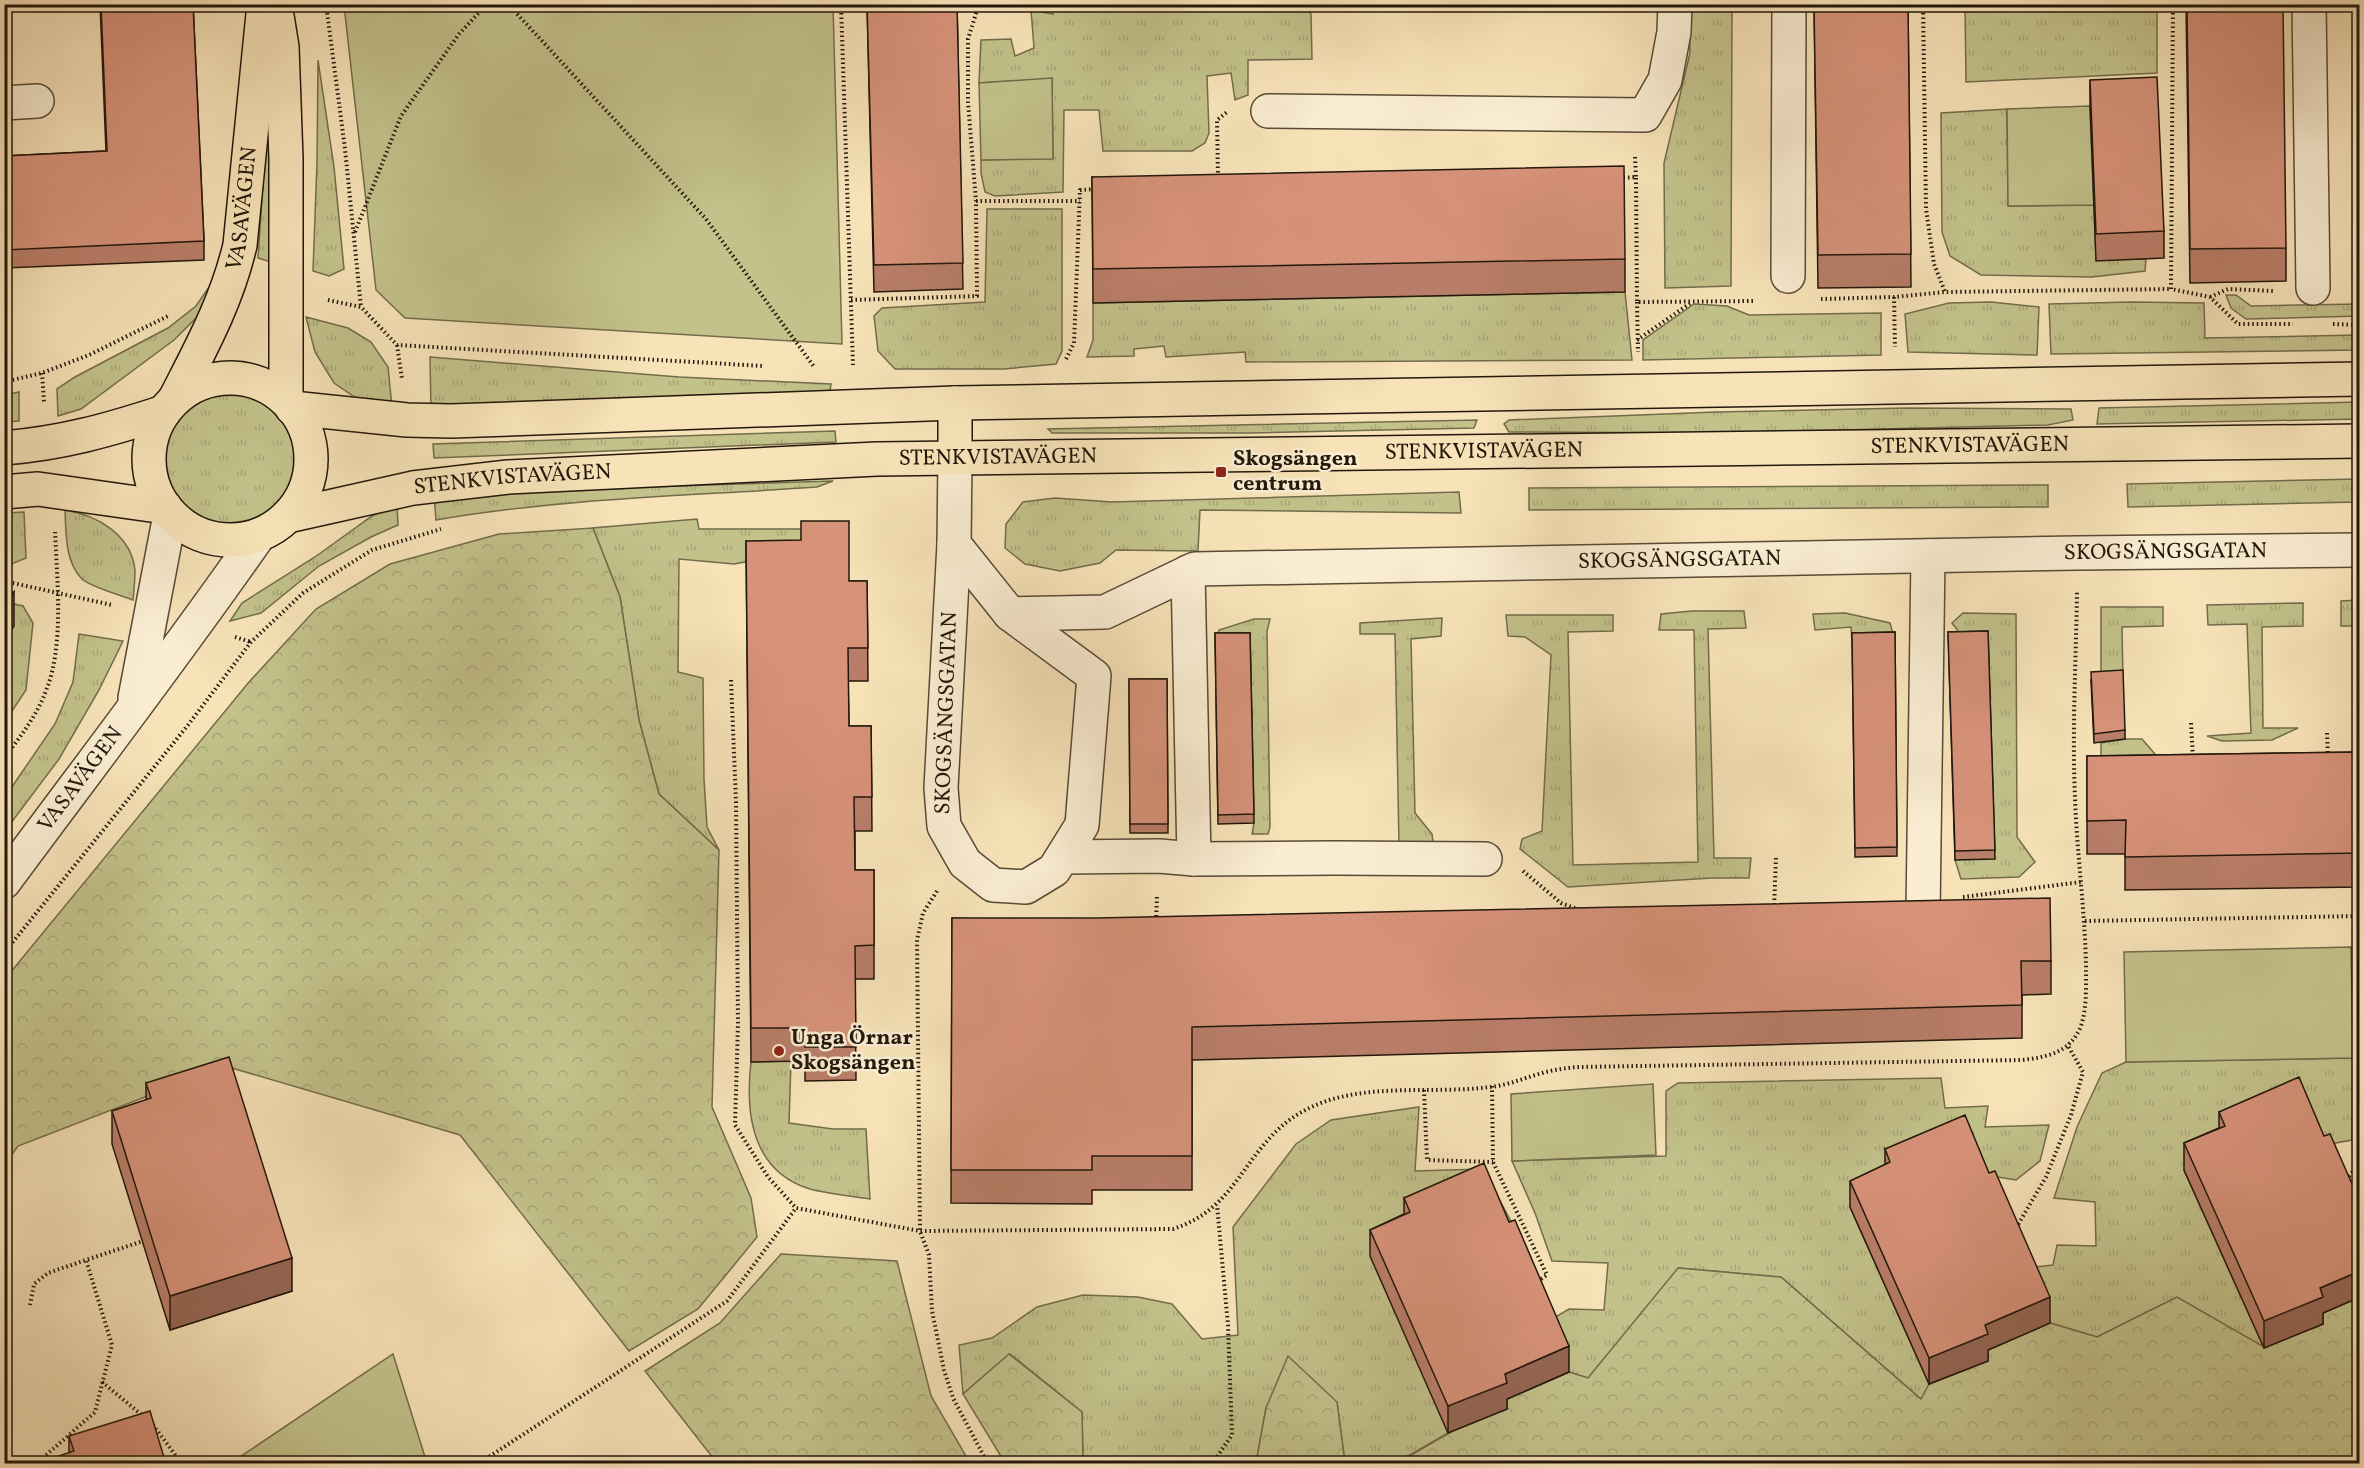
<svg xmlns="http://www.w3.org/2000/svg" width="2364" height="1468" font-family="Vollkorn,serif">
  <defs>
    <pattern id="grass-tufts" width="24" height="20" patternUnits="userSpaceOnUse" patternTransform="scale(1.5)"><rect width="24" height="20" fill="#c3c28b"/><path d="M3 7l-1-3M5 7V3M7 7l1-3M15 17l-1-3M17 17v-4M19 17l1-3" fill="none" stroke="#a7a677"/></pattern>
    <pattern id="forest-crowns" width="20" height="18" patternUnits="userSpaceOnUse" patternTransform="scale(1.5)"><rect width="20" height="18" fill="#c3c28b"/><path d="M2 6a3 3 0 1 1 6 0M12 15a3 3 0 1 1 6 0" fill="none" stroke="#a7a677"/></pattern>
  </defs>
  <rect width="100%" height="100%" fill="#f8e3b9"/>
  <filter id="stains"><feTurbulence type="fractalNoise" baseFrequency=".00333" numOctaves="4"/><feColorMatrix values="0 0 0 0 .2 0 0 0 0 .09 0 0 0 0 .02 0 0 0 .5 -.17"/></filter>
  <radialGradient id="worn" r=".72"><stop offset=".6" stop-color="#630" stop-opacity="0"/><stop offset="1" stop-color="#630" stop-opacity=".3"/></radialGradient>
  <path fill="url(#grass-tufts)" stroke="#726c4b" stroke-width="1.5" d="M1217,4L1254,11V5L1302,4L1311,14L1312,59L1248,60V95L1235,100L1231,73L1207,76L1209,133L1205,143L1192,151H1103L1099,110H1064L1063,192L995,196L985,192L981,173V160L1053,158L1052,79L979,83L981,40L1011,39L1015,56L1034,48L1031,10L1053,14L1052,5Z
    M1689,5H1732L1731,286L1665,288L1664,163L1690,53Z
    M1965,5H2157V73L1966,82Z
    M318,60L334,167L344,269L329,276L313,271L317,163Z
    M270,79L271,262L258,258Z
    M2007,109L2008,206L2094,205L2096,260L2146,259L2145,271L2092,277L1981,275L1950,256L1942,232L1941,113Z
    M987,209H1062V351L1056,364L1004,369H895L878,351L874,316L882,308L985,302Z
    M209,287L215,288L204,310L174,340L81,409L58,416L57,389L75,377L168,328L196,306Z
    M1625,292L1632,360L1246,362L1245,352L1166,357L1164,346L1134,349V356L1087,357L1093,340V303Z
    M2226,295H2236L2251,306L2359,304V316L2246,319L2231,308Z
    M1991,302L2039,307L2037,355L1908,352L1905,314L1949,303Z
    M2131,302L2204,303L2205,338L2359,335V350L2051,354L2049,304Z
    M1694,304L1727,306L1749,315L1881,313V355L1643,360V340Z
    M306,317L348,328L371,342L388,367L392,407L362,402L334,383L315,352Z
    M430,357L679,377L831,384L830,391L431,410Z
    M248,391L281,413L299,447L292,485L269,514L233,529L202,526L179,507L162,480L163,437L184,409L210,392Z
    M19,392V421L5,422V395Z
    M2359,402V419L2097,424L2099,408Z
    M1907,408L2071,409L2073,420L2048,425L1721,433L1509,432L1504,424L1509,420L1716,412Z
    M1477,420L1474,428L1248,433H1052L1048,429Z
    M835,431L836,442L434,458L433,444Z
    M2359,479V502L2128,507L2127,484Z
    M833,481L817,487C690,496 563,498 436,520L434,494Z
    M2048,485V507L1529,510V488Z
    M1459,492L1461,513L1200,510L1198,551L1116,550L1100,563L1060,571L1025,564L1005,548L1006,524L1023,502L1055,498L1112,502Z
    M397,505L398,525L371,537L319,566L261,613L230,621L242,603L315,557L372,516Z
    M65,510C97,515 132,535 135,571C135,580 134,590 133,600C121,595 89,587 81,578C65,561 66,532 65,510Z
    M24,512L26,558L9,565H5V513Z
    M697,519L699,529H808L807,541L773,557L734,564L679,559L678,672L703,678L704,779L707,827L719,850L659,794L639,720L620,597L593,528Z
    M2359,600V626H2341V601Z
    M5,602L23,606L33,623L26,690L4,723L5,642L13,626Z
    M2303,603V626L2262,627L2263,728H2298L2272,740L2222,741L2207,736L2251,733L2247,624L2208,625L2207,605Z
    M2101,607H2163V626L2122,627L2123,679L2101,680Z
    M1692,611H1744L1746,628L1708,629L1714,858H1751L1749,878H1712L1568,887L1520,849L1522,839L1542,831L1551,655L1525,637L1508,636L1506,615H1613V631L1568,632L1573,865L1698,862L1694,630H1659L1661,614Z
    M1845,613L1890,623L1895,641L1852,642L1851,627L1815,630L1813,614Z
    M1963,613L2016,614L2017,837L2035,862L2019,877L1961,879L1955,860L1965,640L1952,623Z
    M1442,618L1441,636L1411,639L1415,813L1432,834L1433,842L1399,844L1395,634H1360V623Z
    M1254,619H1270L1267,631L1270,827L1268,834H1252L1254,823L1215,643L1219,630Z
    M79,634L123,641L99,690L59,759L5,831V797L55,724L73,682Z
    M2125,739H2142L2173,775L2101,789V743Z
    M2353,1058L2352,1140L2184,1170L2264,1348L2177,1297L2097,1337L2050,1323L2026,1268L2053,1265L2057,1245L2096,1246L2095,1202L2054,1198L2077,1127L2102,1073L2126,1062Z
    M791,1061L789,1123L833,1129H866L870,1199C850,1196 829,1194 810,1189C752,1171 745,1114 751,1062Z
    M1941,1078L1945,1108L1988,1106L1985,1127L2049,1125L2040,1161L2016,1180L1979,1174L1850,1207L1929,1384L1922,1400L1781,1277L1679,1268L1588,1378L1569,1372L1547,1322L1569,1309L1604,1310L1608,1263L1552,1261L1535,1213L1512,1161L1666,1156V1091L1678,1083Z
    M1419,1107L1415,1171L1483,1169L1521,1240L1448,1433L1396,1463H1345L1337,1402L1266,1408L1256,1463H1083L1082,1412L1010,1354L963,1394L959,1345L992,1338L1037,1307L1083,1295L1138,1297L1172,1304L1202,1339L1238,1335L1233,1227L1296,1144L1331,1120Z"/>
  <path fill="url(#forest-crowns)" stroke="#726c4b" stroke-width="1.5" d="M593,528L620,597L639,720L659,794L719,850L712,1107L751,1198L757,1237L698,1309L629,1351L460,1135L225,1066L18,1146L5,1164V979L249,682L316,609L390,564L499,534Z
    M781,1254L897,1261L931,1396L970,1463H717L645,1371L720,1323Z
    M1678,1268L1781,1277L1921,1399L1929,1384L1988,1361L1985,1351L2050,1323L2097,1337L2177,1297L2264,1347L2323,1324L2320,1314L2359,1297V1463L1396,1464L1505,1400L1569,1372L1588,1378Z
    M1009,1354L1082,1412L1083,1463H1005L963,1394Z
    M1288,1356L1337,1402L1345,1463H1256L1266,1408Z"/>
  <path fill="#c3c28b" stroke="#726c4b" stroke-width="1.5" d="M344,5H833L842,344L405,318L376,290Z
    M1052,78L1053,159L981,160L979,83Z
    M2090,106L2094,205L2008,206L2007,109Z
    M2351,947L2353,1058L2126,1062L2124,952Z
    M1653,1084L1656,1155L1512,1161L1511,1094Z
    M393,1354L425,1457L415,1464L231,1463Z"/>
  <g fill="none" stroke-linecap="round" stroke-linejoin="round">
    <g stroke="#584a36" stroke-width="36">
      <g id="minor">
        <path d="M2309,4L2313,288"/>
        <path d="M4,103L37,101"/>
        <path d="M1268,111L1645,115L1665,80L1674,32L1675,4"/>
        <path d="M1788,276L1789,4"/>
        <path id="s1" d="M955,458L954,544L1010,614L1105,612L1195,569L2077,553L2360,550"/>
        <path d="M954,544L941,788L944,826L965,863L993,885L1026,887L1054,870L1082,825L1094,676L1010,614"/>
        <path d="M1188,572L1194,859"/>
        <path d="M135,698L170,515"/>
        <path d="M1063,857L1159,856L1194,859L1335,858L1485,859"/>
        <path id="s2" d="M4,882C89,767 177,653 259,535"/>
        <path d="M1923,912L1928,556"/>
      </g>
    </g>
    <g stroke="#22170b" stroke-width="36">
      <g id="major">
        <path d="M276,10L282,47L286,159V400"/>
        <circle cx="230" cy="459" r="81"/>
        <path id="s3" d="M175,399C201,348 227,301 240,245L264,4"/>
        <path d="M292,408L407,420L451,421L955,403L2360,379"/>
        <path d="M4,448C63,443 109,430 164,412"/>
        <path d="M955,458V403"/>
        <path d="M4,492L38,489L165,507"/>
        <path id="s4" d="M288,516L413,488L508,477L877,459L2360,441"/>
      </g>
    </g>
    <path stroke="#22170b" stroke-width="4" stroke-dasharray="1.5 3" stroke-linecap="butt" d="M326,4L345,149L361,307
      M508,4L706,219L815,368
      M841,4L853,365
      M1923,4L1926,209L1934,264L1945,292
      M2173,4L2171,289L2210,297L2238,324H2293
      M1635,157L1636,177
      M1218,177L1217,120L1227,112
      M1619,178L1636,177L1637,302L1756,301
      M976,201H1080
      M355,232L401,116L459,34L487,4
      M1894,297L1895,347
      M2210,297L2228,289L2274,291
      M1821,299L1894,297L1945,292L2171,289
      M328,300L361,307L397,345L763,366
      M851,300L977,296L976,201L968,102V39L979,4
      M1637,302L1638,352
      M2333,324L2360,325
      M1637,340L1692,302
      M397,345L402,379
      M1066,359L1074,343L1080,190L1096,189
      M42,373L44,402
      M4,382L42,373L89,355L170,315
      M4,581L112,605
      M235,637L251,642
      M731,680L736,802L738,1024L735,1125L768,1177L796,1208
      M2191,723L2193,758
      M2327,733L2328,756
      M4,758C21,736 38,714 47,688C64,644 57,579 55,532
      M1523,871L1561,903L1580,910
      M937,891L923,913L917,940L920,1231L929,1255L932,1311L944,1370L953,1398L988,1464
      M1963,897L2081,882
      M1774,909L1776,856
      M2359,916L2360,954
      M1156,921L1157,896
      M2085,921L2360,916
      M4,953L188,725L251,642L303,593L372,550L441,529
      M1492,1086L1493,1162L1547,1275L1538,1281
      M1424,1090L1427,1160L1493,1162
      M2346,1180L2359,1164L2360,1149
      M2016,1228L2046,1177L2071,1115L2083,1072L2067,1044
      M30,1305L34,1284L48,1273L86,1260
      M102,1382L143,1416
      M153,1425L182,1464
      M36,1464L95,1412L112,1345L86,1260L143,1241
      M478,1464L727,1301L796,1208L920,1231L1173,1229C1235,1209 1241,1158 1288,1121C1348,1076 1428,1097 1497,1086C1515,1083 1532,1075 1550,1071C1559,1069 1568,1068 1577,1067L2022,1060C2047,1057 2070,1053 2081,1026C2087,1007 2086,986 2086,967C2085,910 2077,855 2075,798C2072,730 2076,661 2077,592
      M1212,1464L1232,1435L1228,1325L1217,1205"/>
    <use href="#minor" stroke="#faedd2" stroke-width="33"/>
    <use href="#major" stroke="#f8e3b9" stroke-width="33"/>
  </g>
  <path fill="#b97e69" stroke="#22170b" stroke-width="1.5" d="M100,4H193L204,241V260L4,268V156L106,151Z
    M867,4H957L963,289L874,292Z
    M1814,4H1908L1911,287L1818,288Z
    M2186,4L2286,248V281L2190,283Z
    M2090,80L2164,231V258L2096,261L2090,106Z
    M1092,177L1625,259V292L1093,303Z
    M746,541L849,581H867L868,681H848L849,726H871L872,831H855V870H874V979H855L856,1080L805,1081V1061L751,1062Z
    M1988,631L1995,859L1955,860L1948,632Z
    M1895,632L1897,856L1855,857L1852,633Z
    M1215,633H1250L1254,823L1218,824Z
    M1129,679H1167L1168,833H1130Z
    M2091,681L2125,730V739L2094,743Z
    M2360,752V887L2125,890V854H2087V756Z
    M952,918L2051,961V994L2022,995V1038L1192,1060V1190H1092V1204L951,1203Z
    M146,1083L292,1291L170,1330L112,1144V1111L146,1100Z
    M2219,1112L2324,1136L2360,1202V1297L2323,1313V1324L2264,1348L2184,1170V1143L2219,1128Z
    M1885,1149L2050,1323L1988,1350V1361L1929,1384L1850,1207V1181L1885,1165Z
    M1404,1198L1569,1372L1507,1399V1409L1448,1433L1370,1256V1230L1404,1214Z
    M69,1436L166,1464L69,1452Z"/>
  <path fill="#966655" stroke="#22170b" stroke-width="1.5" d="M14,592V626L4,642V608Z
    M292,1258V1291L170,1330V1296Z
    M2360,1271V1297L2323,1313V1324L2264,1348V1321L2320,1288Z
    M2050,1297V1323L1988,1350V1361L1929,1384V1358L1985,1325Z
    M1569,1346V1372L1507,1399V1409L1448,1433V1406L1505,1374Z"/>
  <path fill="#d7927a" stroke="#22170b" stroke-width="1.5" d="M101,4H193L204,241L4,250V156L107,151Z
    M867,4H957L963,263L874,265Z
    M1814,4H1908L1911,254L1818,255Z
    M2187,4H2283L2286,248L2190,249Z
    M2157,77L2164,231L2096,234L2090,80Z
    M1624,166L1625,259L1093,269L1092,177Z
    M801,521H849V581H867L868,648H848L849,726H871L872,797H854L855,870H874V945L855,946L856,1047H805V1028H751L746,541L801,540Z
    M4,592H14L4,608Z
    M1988,631L1995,850L1955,851L1948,632Z
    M1895,632L1897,847L1855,848L1852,633Z
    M1215,633H1250L1254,814L1218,815Z
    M2123,670L2125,730L2094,734L2091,672Z
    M1129,679H1167L1168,824H1130Z
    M2360,752V853L2125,857L2126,820L2087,821V756Z
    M2050,898L2051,961H2021L2022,1005L1192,1027V1156H1092V1170H951L952,918H1097Z
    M229,1057L292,1258L170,1296L112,1111L151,1098L146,1083Z
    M2299,1077L2324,1136L2330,1134L2360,1202V1271L2320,1288L2323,1297L2264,1321L2184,1143L2225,1126L2219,1112Z
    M1965,1115L1989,1173L1995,1171L2050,1297L1985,1325L1988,1334L1929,1358L1850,1181L1890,1162L1885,1149Z
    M1484,1163L1509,1222L1515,1220L1569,1346L1505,1374L1507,1383L1448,1406L1370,1230L1410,1212L1404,1198Z
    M150,1411L166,1464H34L74,1451L69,1436Z"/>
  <g fill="#8f2418" stroke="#faedd2" stroke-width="2">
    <rect x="1215" y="466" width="12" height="12" rx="3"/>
    <circle cx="779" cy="1051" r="6"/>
  </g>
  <g text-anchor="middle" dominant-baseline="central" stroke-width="5" stroke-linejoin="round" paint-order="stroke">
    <g font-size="22" fill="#22170b" stroke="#faedd2">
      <text stroke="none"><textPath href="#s3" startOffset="204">VASAVÄGEN</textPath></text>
      <text stroke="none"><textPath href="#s4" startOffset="1686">STENKVISTAVÄGEN</textPath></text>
      <text stroke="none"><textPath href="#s4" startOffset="1200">STENKVISTAVÄGEN</textPath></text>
      <text stroke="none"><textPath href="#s4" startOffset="714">STENKVISTAVÄGEN</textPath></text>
      <text stroke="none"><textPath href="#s4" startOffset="228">STENKVISTAVÄGEN</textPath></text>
      <text stroke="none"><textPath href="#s1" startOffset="1341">SKOGSÄNGSGATAN</textPath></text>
      <text stroke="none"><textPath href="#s1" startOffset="855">SKOGSÄNGSGATAN</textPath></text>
      <text transform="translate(947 713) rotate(-88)">SKOGSÄNGSGATAN</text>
      <text stroke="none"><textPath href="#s2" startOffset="128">VASAVÄGEN</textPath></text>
    </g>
    <g font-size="22" font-weight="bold" fill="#22170b" stroke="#faedd2" text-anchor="start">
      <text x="1233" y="459">Skogsängen<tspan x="1233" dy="25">centrum</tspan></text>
      <text x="791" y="1038">Unga Örnar<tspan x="791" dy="25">Skogsängen</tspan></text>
    </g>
  </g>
  <rect width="2364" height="1468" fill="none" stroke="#f8e3b9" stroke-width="24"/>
  <rect x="6" y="6" width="2352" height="1456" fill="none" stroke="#22170b" stroke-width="3"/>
  <rect x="12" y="12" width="2340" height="1444" fill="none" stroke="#22170b" stroke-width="1.5"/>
  <rect width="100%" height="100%" filter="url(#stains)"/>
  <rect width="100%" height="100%" fill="url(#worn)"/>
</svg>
